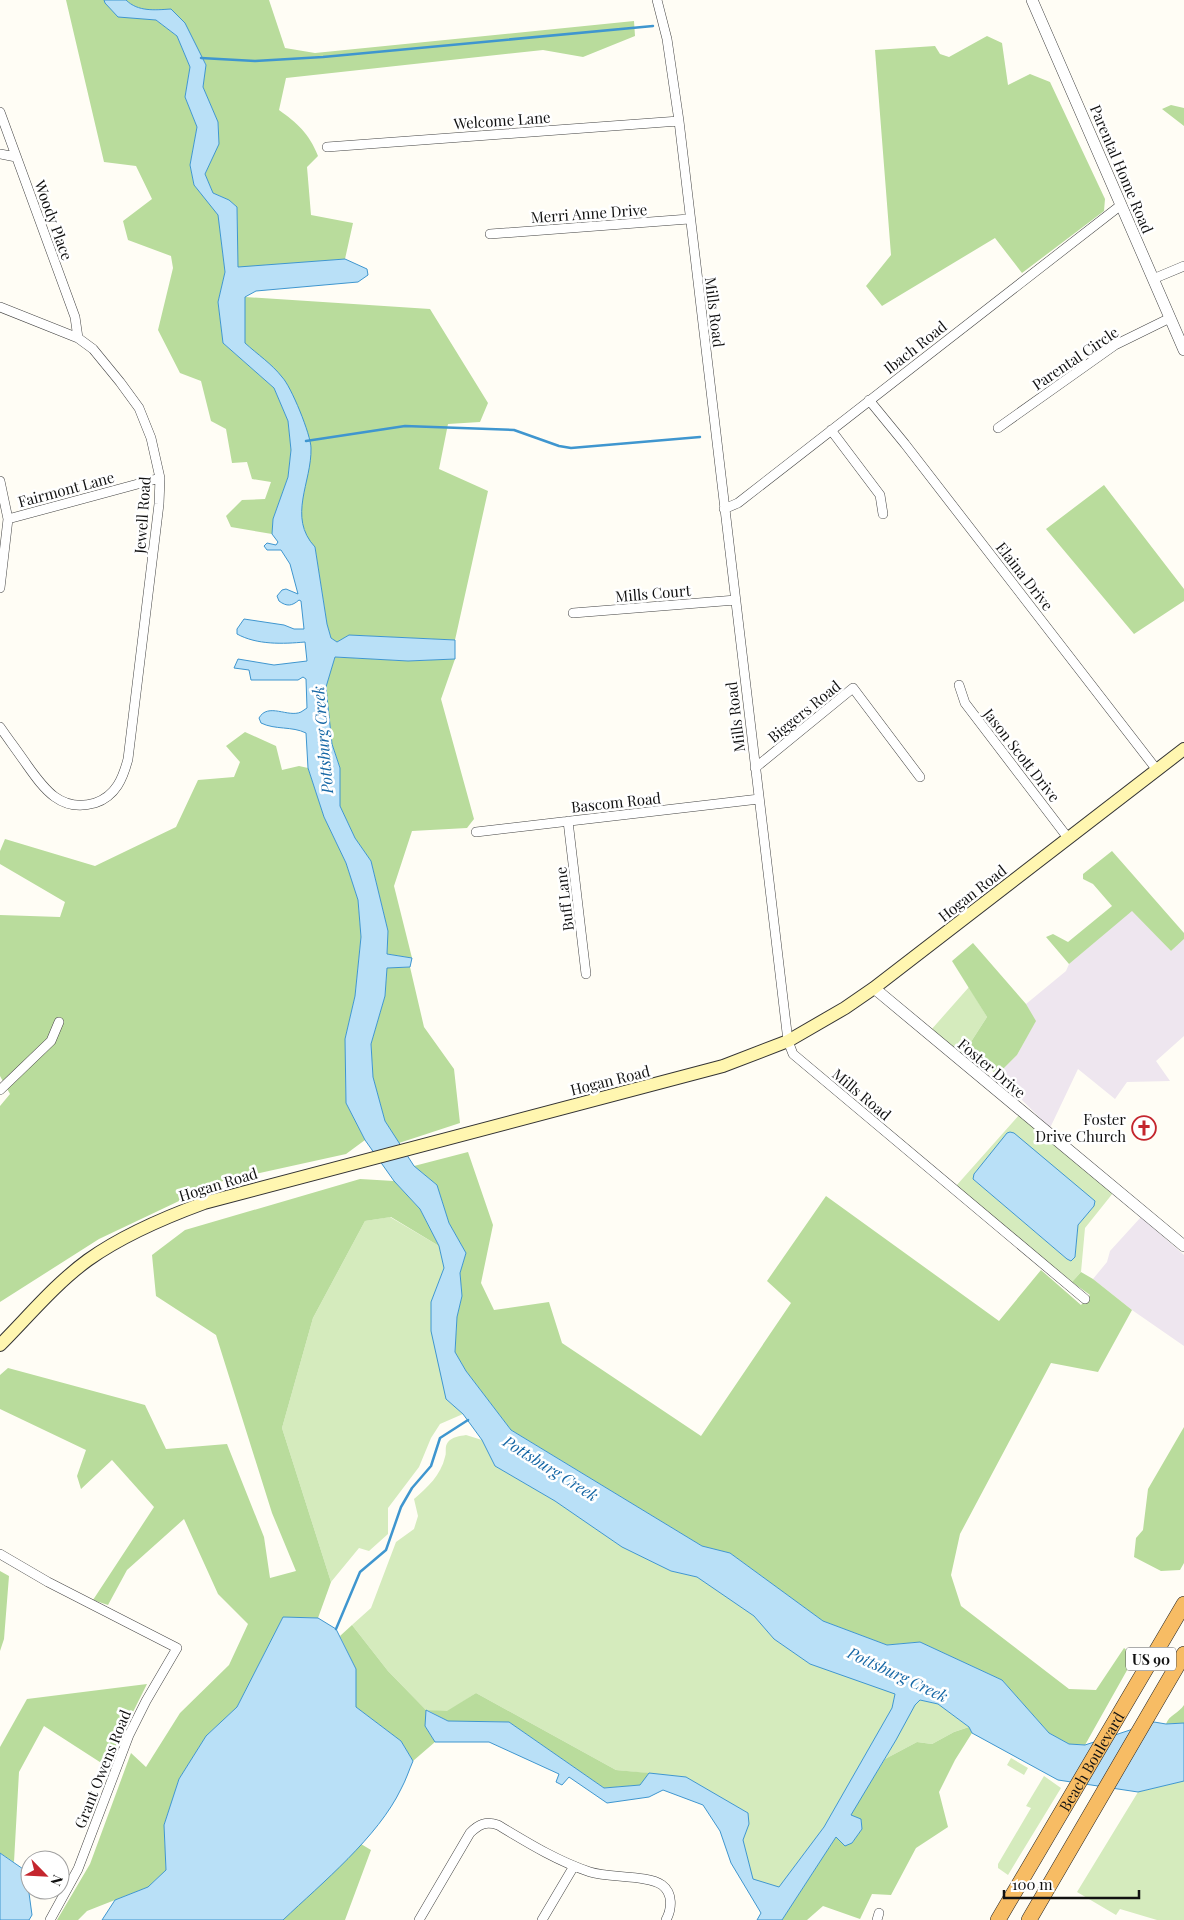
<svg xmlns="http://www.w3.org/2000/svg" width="1184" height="1920" font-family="'Playfair Display',serif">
  <rect width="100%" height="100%" fill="#fffdf5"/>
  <path fill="#eee6ef" d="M1132,910L1171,951L1184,939V1036L1156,1061L1170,1081L1127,1082L1115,1099L1078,1069L1050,1128L997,1075L1017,1055L1035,1022L1026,1004L1066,971L1069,964Z
    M1141,1217L1184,1255V1346L1132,1310L1093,1279L1107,1262L1110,1251Z"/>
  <path fill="#d5ebbd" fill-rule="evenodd" d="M969,987L987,1017L967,1048L959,1053L931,1030Z
    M1019,1115L1113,1193L1085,1228L1081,1272L1072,1282L956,1186ZM973,1179L1093,1199L1094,1206L1078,1225L1075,1257L1071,1261L1067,1259Z
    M390,1217L439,1246L444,1268L431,1302L446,1399L463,1414L440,1424L431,1438L419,1467L388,1508V1534L369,1551L359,1548L331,1582L282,1428L313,1318L365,1221Z
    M466,1435L482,1440L495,1466L555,1501L622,1547L671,1571L697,1577L754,1616L774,1639L810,1664L895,1693L892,1708L824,1827L779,1887L753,1880L743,1840L749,1824L748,1813L686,1777L616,1770L476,1693L447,1712L426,1710L388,1671L352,1625L371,1608L396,1542L414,1529L418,1516L414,1499C427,1488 441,1475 445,1457C447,1452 444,1447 448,1442C452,1437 460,1436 466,1435Z
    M920,1700L938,1704L969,1727L954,1732L932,1744L917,1742L885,1759L915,1705Z
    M1011,1758L1028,1768L1024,1775L1007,1765Z
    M1044,1776L1061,1788L1008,1875L998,1868V1864L1031,1808L1026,1806Z
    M1184,1781V1920H1157L1120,1909L1116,1915L1077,1892L1138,1792Z"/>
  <path fill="#b9dc9c" d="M66,0H104L105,3L118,16L156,20L177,36L190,67L185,97L197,127L190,165L194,185L218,214L225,272L218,302L223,343L274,388L288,421L291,450L288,477L273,519L272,534L231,527L226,516L242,500L265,499L271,482L252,479L247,462L232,463L226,429L211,421L201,381L180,373L158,330L173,268L171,256L128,240L123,221L152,199L136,166L104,162Z
    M126,0H269L285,48L315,53L634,21L635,36L583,57L543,50L286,78L279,110C297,123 309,133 318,156L307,167L311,215L353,223L345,259L238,268L237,207L229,200L213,193L205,174L219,143L218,122L203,87L206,64L171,9C155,10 138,12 126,0Z
    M987,36L1002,43L1008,85L1030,74L1050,82L1105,199L1104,211L1022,273L995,238L882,306L866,286L891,255L875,50L935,46L940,54L949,57Z
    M1171,105L1184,108V126L1162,109Z
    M245,297L430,309L488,403L480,422L448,424L439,469L488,491L455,640L349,635L337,642L331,638L327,624L315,547L308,540L300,517L311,448L283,378L245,343Z
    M1104,485L1184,589V601L1134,634L1046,529Z
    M335,657L408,661L455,659L441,699L474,819L467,828L412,831L394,886L412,958L387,954L388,931L371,861L355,838L340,806V768L332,744L326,686Z
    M245,732L276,746L282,770L299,766L308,768L324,817L346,863L358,900L361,937L355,996L345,1039L346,1103L365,1140L346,1154L219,1182L99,1239L0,1302V1106L10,1094L0,1076V915L60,917L65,902L0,864V851L5,839L95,866L176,827L198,780L234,777L240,762L226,746Z
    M1112,851L1184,933V939L1171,951L1132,911L1069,964L1046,937L1053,934L1068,942L1112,906L1093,884L1083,879V874Z
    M973,943L1026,1004L1036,1021L1017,1055L997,1075L967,1048L987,1017L952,961Z
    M410,967L424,1027L454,1069L460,1123L399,1143L385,1121L373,1077L371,1044L385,996L387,968Z
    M468,1152L493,1225L481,1283L494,1310L549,1302L562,1343L701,1436L791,1303L767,1281L826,1196L999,1321L1041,1270L1081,1305L1090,1295L1072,1282L1081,1272L1093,1279L1132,1310L1098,1372L1051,1363L960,1534L951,1575L961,1606L1069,1689L1096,1690L1124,1648L1135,1656L1085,1745L1069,1744L1049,1733L1002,1680L920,1642L887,1645L823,1621L730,1553L702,1546L511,1430L466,1371L455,1352L457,1317L462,1296L460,1273L466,1253L449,1223L437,1185L414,1166Z
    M360,1179L394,1181L420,1209L439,1246L391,1217L365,1221L313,1318L282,1428L331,1582L318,1618L283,1617L237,1707L206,1736L179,1779L164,1825L166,1870L148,1887L87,1911L78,1920H57L90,1864L131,1753L146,1767L180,1713L229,1665L248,1624L218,1594L184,1519L127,1570L108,1605L93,1600L154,1507L112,1460L81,1489L77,1476L86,1450L0,1409V1375L8,1368L145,1405L166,1449L227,1444L264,1537L270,1578L296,1571L272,1513L216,1335L156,1296L152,1255L185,1230Z
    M1184,1427V1563L1180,1570L1161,1571L1134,1557L1136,1538L1143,1530L1148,1489Z
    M0,1571L9,1576L4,1639L0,1651Z
    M352,1625L388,1671L426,1710L447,1711L476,1693L616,1770L649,1773L641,1785L604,1788L509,1722L448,1721L427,1710L425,1726L435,1742L413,1761L401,1741L356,1707V1669L340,1636Z
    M147,1684L106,1766L44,1726L19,1772L14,1862L0,1853V1747L27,1699Z
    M1184,1705V1723L1166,1724C1169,1715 1179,1713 1184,1705Z
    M969,1727L972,1733L955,1760L939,1792L948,1827L916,1848L891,1895L872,1894L860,1919L823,1906L807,1920H782L836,1837L852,1843L862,1829L861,1819L850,1815L885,1759L917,1742L932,1744L954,1732Z
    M361,1844L371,1850L345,1920H283Z"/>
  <path fill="#b9e0f7" stroke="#3f96cf" d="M104,0H126C138,12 155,10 171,9L185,23L206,65L203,87L218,122L219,144L205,174L213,193L229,200L237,207L238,267L345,259L367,269L368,275L358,282L256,291L245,297V343C257,354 272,364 282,377C291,386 311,435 311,448C312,482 287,517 315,547L327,624L331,638L337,642L349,635L455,640V659L408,661L335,657L326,687L332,744L340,768V806L355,838L371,861L388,931L387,954L412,958L410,967L387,968L385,996L371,1044L373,1077L385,1121L414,1166L437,1185L449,1223L466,1253L460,1273L462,1296L457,1317L455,1352L466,1371L511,1430L702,1546L730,1553L823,1621L887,1645L920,1642L1002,1680L1049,1733L1069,1744L1085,1745L1154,1722L1166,1724L1184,1723V1781L1138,1792L1058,1780L972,1733L969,1727L938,1704L920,1700L915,1705L896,1740L851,1815L861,1819L862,1829L852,1843L845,1846L836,1837L782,1920H757L761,1913L731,1863L720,1831L703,1805L663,1790L649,1797L607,1803L569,1777L562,1785L556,1782L559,1774L489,1742H435L425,1726L426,1710L448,1721L509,1722L604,1788L640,1785L649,1773L686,1777L748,1813L749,1824L743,1840L753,1879L779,1887L824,1827L892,1708L895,1694L810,1664L774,1639L754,1616L697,1577L671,1571L622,1547L555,1501L495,1466L482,1440L463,1414L446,1399L431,1331V1302L444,1268L439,1246L420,1209L394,1181L365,1140L346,1103L345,1039L355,996L361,937L358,900L346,863L324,817L308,768L306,733C292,726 275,730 261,723L259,718C268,702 288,718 301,712C303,711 305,709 307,708L306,679L303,677L298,680H251L249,670L234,668L238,659L274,665L307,661L305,642C283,644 257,645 237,634V629L244,619L284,625L294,629H304L301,601L299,600C292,606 287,607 279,601L277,596L282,590L286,589L298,594L290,564L281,550H267L264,546L267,543L276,545L278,542L272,534L273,519L288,477L291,450L288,421L274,388L223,343L218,302L225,272L218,215L194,185L190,165L197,127L185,97L190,67L177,36L156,20L118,17L105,3Z
    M1010,1132L1014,1133L1095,1201L1094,1206L1078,1225L1075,1257L1071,1261L1067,1259L973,1179L974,1174L1007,1133Z
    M283,1617L318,1618L336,1629L356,1669V1707L401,1741L413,1761C409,1770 406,1780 401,1789C378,1837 322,1883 283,1920H102L115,1900L148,1887L166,1870L164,1825L179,1779L206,1736L237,1707Z
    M0,1853L26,1871L32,1915L29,1920H0Z"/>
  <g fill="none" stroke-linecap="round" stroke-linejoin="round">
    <path stroke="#3f96cf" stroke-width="2.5" d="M201,58L255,61L323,57L653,26
      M306,441L405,426L514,430L559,446L571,448L700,437
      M336,1629L360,1572L386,1550L401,1507L412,1488L431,1466L440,1438L468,1420"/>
    <g stroke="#444" stroke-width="10">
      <path id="minor" d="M657,0L667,39L679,121L788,1041L793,1054L1085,1299
        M0,112L75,317L78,338
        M327,147L679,121
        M0,154L16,157
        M490,234L689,219
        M1153,279L1184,266
        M0,307L78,338L93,349L120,382L139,408L151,438L160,478L159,504L128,759C123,778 116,796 95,803C61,813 44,789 27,765C18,752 9,740 0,727
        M869,400L905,444L1157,770
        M998,428L1115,345L1170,318
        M831,430L880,495L883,514
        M0,481L8,519L0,588
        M724,509L738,503L1121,205
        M8,519L160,478
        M573,613L736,600
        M959,685L965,703L1068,838
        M755,768L853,688L920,777
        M568,821L586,974
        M476,832L759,799
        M0,1090L51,1041L59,1022
        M0,1554L48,1582L177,1648L146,1701L129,1735L78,1869L50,1920
        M419,1920L470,1833C479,1824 486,1821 498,1825C528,1843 557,1861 590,1872C609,1878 648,1875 662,1885C673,1893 672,1909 666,1920
        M542,1920L574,1866
        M877,1920L879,1913"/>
    </g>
    <g stroke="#444" stroke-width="12">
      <path id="tertiary" d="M1032,0L1184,350
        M874,988L1184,1246"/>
    </g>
    <g stroke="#333" stroke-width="14">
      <path id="secondary" d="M0,1345C28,1317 55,1284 88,1260C123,1235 163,1218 204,1203L723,1066L788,1041L845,1008L874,988L1184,749"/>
    </g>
    <g stroke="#222" stroke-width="16">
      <g id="trunk">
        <path id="s1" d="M998,1920L1184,1604"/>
        <path d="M1029,1920L1184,1654"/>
      </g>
    </g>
    <use href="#minor" stroke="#fff" stroke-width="9"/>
    <use href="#tertiary" stroke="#fff" stroke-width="11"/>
    <use href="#secondary" stroke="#fff6b0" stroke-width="12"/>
    <use href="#trunk" stroke="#f7bc64" stroke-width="15"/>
  </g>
  <defs>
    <g id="church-ring" transform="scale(1.25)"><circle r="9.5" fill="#fff" stroke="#c4262e" stroke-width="1.5"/><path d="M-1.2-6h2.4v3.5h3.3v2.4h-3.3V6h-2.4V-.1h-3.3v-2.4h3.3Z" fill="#c4262e"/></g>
  </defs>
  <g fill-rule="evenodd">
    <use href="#church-ring" x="1144" y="1128"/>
  </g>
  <g text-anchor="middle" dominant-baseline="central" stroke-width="5" stroke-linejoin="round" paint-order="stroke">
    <rect fill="#fff" stroke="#585858" stroke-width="1" x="1126" y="1647.5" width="50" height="23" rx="4"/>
    <g font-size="14" font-weight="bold" fill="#111">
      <text x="1151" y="1659">US 90</text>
    </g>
    <g font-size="15" fill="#111" stroke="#fff">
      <text transform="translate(502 120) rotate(-4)">Welcome Lane</text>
      <text transform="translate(1122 169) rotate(67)">Parental Home Road</text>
      <text transform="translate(589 213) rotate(-4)">Merri Anne Drive</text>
      <text transform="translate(54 220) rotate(70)">Woody Place</text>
      <text transform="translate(715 312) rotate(83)">Mills Road</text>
      <text transform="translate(915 347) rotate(-38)">Ibach Road</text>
      <text transform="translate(1075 358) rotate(-34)">Parental Circle</text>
      <text transform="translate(66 489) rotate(-15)">Fairmont Lane</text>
      <text transform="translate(142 515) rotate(-86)">Jewell Road</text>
      <text transform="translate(1025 576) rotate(52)">Elaina Drive</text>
      <text transform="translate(653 593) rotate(-5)">Mills Court</text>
      <text transform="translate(804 711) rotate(-39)">Biggers Road</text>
      <text transform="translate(735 717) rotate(-97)">Mills Road</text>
      <text transform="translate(1022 755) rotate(52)">Jason Scott Drive</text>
      <text transform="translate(616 802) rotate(-6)">Bascom Road</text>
      <text transform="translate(972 893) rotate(-38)">Hogan Road</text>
      <text transform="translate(564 899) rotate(-97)">Buff Lane</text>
      <text transform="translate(992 1068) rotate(40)">Foster Drive</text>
      <text transform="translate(610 1080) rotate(-14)">Hogan Road</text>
      <text transform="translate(862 1094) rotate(40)">Mills Road</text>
      <text transform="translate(218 1184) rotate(-17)">Hogan Road</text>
      <text stroke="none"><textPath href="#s1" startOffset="184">Beach Boulevard</textPath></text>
      <text transform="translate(102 1769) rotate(-68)">Grant Owens Road</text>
    </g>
    <g font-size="15" fill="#111" stroke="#fff" text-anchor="end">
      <text x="1126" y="1119">Foster<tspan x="1126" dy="17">Drive Church</tspan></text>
    </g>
    <g font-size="16" font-style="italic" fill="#1768a6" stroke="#fff">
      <text transform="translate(322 740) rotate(-95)">Pottsburg Creek</text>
      <text transform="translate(551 1468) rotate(32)">Pottsburg Creek</text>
      <text transform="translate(898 1674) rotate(25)">Pottsburg Creek</text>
    </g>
  </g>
  <g transform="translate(45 1875) rotate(114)"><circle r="24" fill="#ffffff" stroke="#a0a0a0"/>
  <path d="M0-4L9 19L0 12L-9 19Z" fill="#c4262e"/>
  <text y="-8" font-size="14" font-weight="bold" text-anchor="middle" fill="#111111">N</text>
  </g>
  <path d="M1004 1890v8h135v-8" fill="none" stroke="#111111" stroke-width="2.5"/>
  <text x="1012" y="1890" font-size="15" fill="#111111" stroke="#ffffff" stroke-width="4" paint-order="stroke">100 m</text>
</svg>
